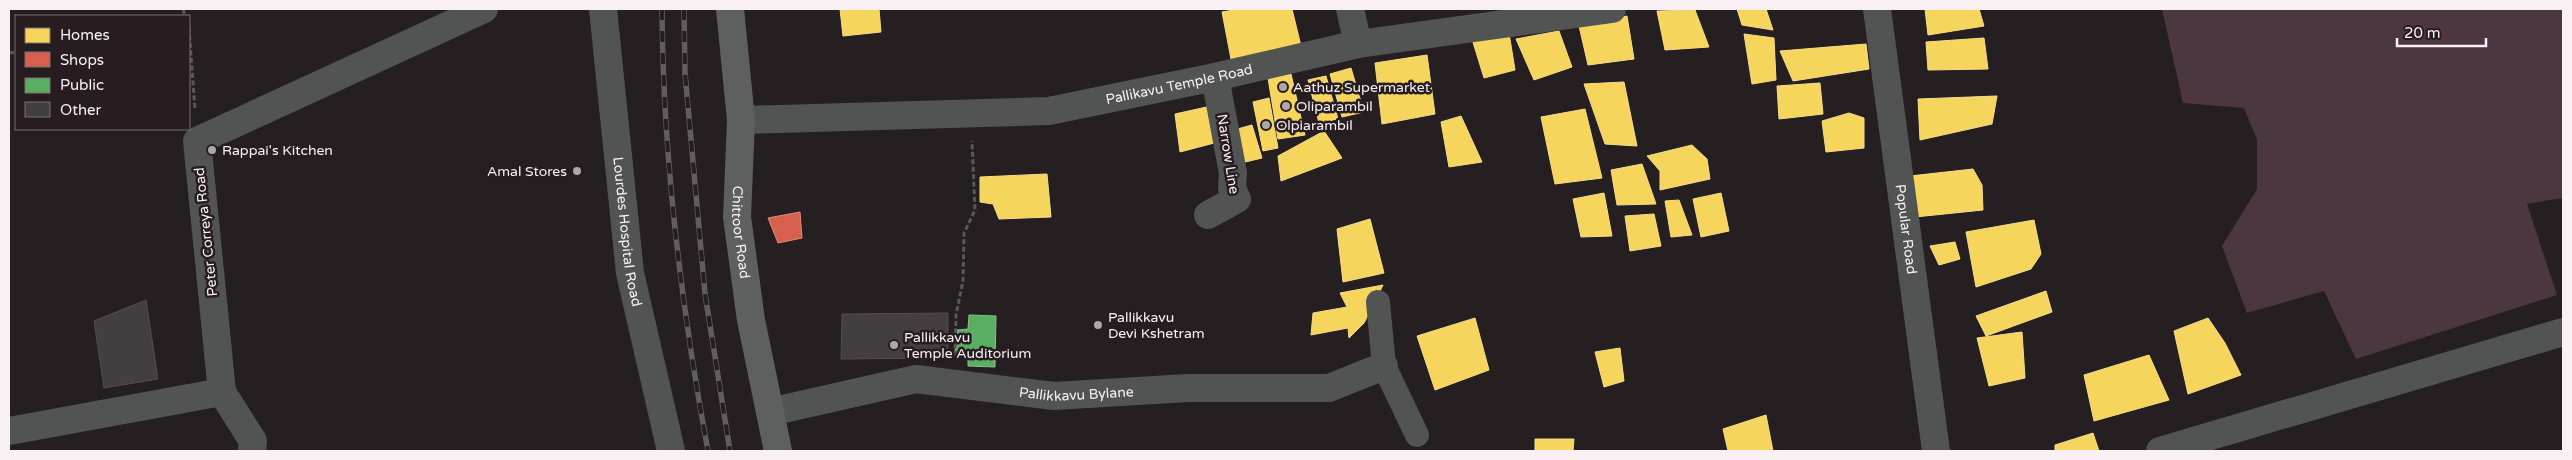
<svg xmlns="http://www.w3.org/2000/svg" width="2572" height="460" font-family="'Varela Round',sans-serif">
  <rect width="100%" height="100%" fill="#251f22"/>
  <path fill="#4c3640" d="M2162,9H2563V198L2527,204L2557,295L2356,359L2324,291L2247,313L2222,246L2257,189V140L2244,108L2183,103Z"/>
  <path fill="#f6d55c" stroke="#f7dd89" d="M840,9H879L881,32L843,36Z
    M1239,9H1292L1301,46L1231,59L1222,12Z
    M1737,9H1766L1773,30L1742,25Z
    M1925,9H1979L1984,26L1928,35Z
    M1695,10L1709,47L1665,50L1657,11Z
    M1627,16L1634,59L1588,65L1579,26Z
    M1559,31L1572,67L1534,80L1516,39Z
    M1509,33L1515,70L1484,78L1472,39Z
    M1744,34L1774,38L1776,80L1752,84Z
    M1984,38L1988,69L1928,70L1926,42Z
    M1866,44L1869,69L1793,81L1780,51Z
    M1427,55L1435,114L1382,124L1375,63Z
    M1351,68L1364,112L1342,117L1330,74Z
    M1291,74L1305,135L1278,139L1268,78Z
    M1326,76L1338,119L1319,123L1308,80Z
    M1624,82L1637,146L1605,144L1584,84Z
    M1820,83L1823,114L1779,119L1777,86Z
    M1997,96L1992,124L1920,140L1918,99Z
    M1269,98L1278,148L1263,151L1253,102Z
    M1211,106L1218,142L1180,152L1175,114Z
    M1585,109L1602,178L1555,184L1541,117Z
    M1849,113L1864,118V148L1826,152L1822,121Z
    M1461,116L1482,162L1449,167L1441,122Z
    M1252,125L1262,158L1237,164L1230,131Z
    M1324,131L1342,158L1281,181L1278,156Z
    M1692,145L1707,159L1710,179L1660,190V171L1647,156Z
    M1642,164L1656,204L1617,205L1611,170Z
    M1973,169L1982,185L1983,210L1915,217L1910,176Z
    M1047,174L1051,217L999,219L993,204L980,202V177Z
    M1604,193L1612,236L1581,237L1573,199Z
    M1721,193L1729,231L1701,237L1693,199Z
    M1679,200L1692,235L1671,237L1665,201Z
    M1654,214L1661,246L1630,251L1625,216Z
    M1370,219L1384,273L1343,282L1337,229Z
    M2034,220L2041,254L2031,269L1976,287L1966,232Z
    M1955,242L1960,259L1939,265L1930,246Z
    M1383,285L1364,323L1349,338L1348,328L1311,335L1313,313L1347,307L1340,293Z
    M2046,291L2052,312L1986,336L1976,316Z
    M1475,318L1489,370L1435,390L1417,336Z
    M2208,318L2225,343L2241,375L2188,394L2174,331Z
    M2022,332L2025,378L1989,386L1977,338Z
    M1620,348L1624,381L1604,387L1595,352Z
    M2149,355L2169,400L2094,421L2084,375Z
    M1766,415L1773,451H1728L1723,429Z
    M2093,433L2099,451H2055V445Z
    M1535,439H1574L1573,451H1535Z"/>
  <path fill="#d6604d" stroke="#e08b7f" d="M800,212L802,238L778,243L768,218Z"/>
  <path fill="#5aae61" stroke="#89c28d" d="M969,315L996,316L995,367L968,366V354H955L957,330L968,329Z"/>
  <path fill="#433f40" stroke="#534d50" d="M146,300L158,379L104,388L94,321Z
    M948,313V358L841,359L842,314Z"/>
  <g fill="none" stroke-linecap="round" stroke-linejoin="round">
    <path stroke="#595858" stroke-width="3" stroke-dasharray="5 2.5" stroke-linecap="butt" d="M183,9L185,16
      M189,28L195,110
      M9,53L16,52
      M955,356L956,315L963,281L964,233L975,210L972,141"/>
    <path stroke="#525454" stroke-width="24" d="M1378,302L1384,366L1417,435"/>
    <g stroke="#525454" stroke-width="28">
      <path d="M1350,9L1358,44"/>
      <path id="s1" d="M1877,9L1936,451"/>
      <path id="s2" d="M741,120L1049,111L1215,77L1358,44L1612,9"/>
      <path d="M1208,215L1237,199L1232,188L1233,173L1215,77"/>
      <path d="M222,392L253,441L252,451"/>
      <path id="s3" d="M770,412L916,379L1054,396L1188,388H1329L1384,366"/>
      <path d="M9,431L222,392L197,141L484,9"/>
      <path d="M2160,451L2563,332"/>
    </g>
    <path stroke="#525454" stroke-width="28" id="s4" d="M603,9L630,273L671,451"/>
    <path stroke="#5e5f5f" stroke-width="28" id="s5" d="M730,9L741,120L737,217L751,320L778,451"/>
    <g stroke="#605d5e" stroke-width="5.5">
      <path id="rail" d="M662,9C663,157 681,306 708,451
        M684,9L685,73L705,294L730,451"/>
    </g>
    <use href="#rail" stroke="#271d21" stroke-width="4" stroke-dasharray="11" stroke-linecap="butt"/>
  </g>
  <g fill="#aea7aa" stroke="#271d21" stroke-width="2">
    <circle cx="1283" cy="87" r="5"/>
    <circle cx="1286" cy="106" r="5"/>
    <circle cx="1266" cy="125" r="5"/>
    <circle cx="212" cy="150" r="5"/>
    <circle cx="577" cy="171" r="5"/>
    <circle cx="1098" cy="325" r="5"/>
    <circle cx="894" cy="345" r="5"/>
  </g>
  <g text-anchor="middle" dominant-baseline="central" stroke-width="5" stroke-linejoin="round" paint-order="stroke">
    <g font-size="14" fill="#f8f0f3" stroke="#271d21">
      <text stroke="none"><textPath href="#s2" startOffset="441">Pallikavu Temple Road</textPath></text>
      <text transform="translate(1228 154) rotate(81)">Narrow Line</text>
      <text stroke="none"><textPath href="#s1" startOffset="222">Popular Road</textPath></text>
      <text stroke="none"><textPath href="#s4" startOffset="224">Lourdes Hospital Road</textPath></text>
      <text stroke="none"><textPath href="#s5" startOffset="224">Chittoor Road</textPath></text>
      <text transform="translate(206 232) rotate(-96)">Peter Correya Road</text>
      <text stroke="none"><textPath href="#s3" startOffset="311">Pallikkavu Bylane</textPath></text>
    </g>
    <g font-size="14" fill="#f8f0f3" stroke="#271d21" text-anchor="start">
      <text x="1293" y="87">Aathuz Supermarket</text>
      <text x="1296" y="106">Oliparambil</text>
      <text x="1276" y="125">Olpiarambil</text>
      <text x="222" y="150">Rappai's Kitchen</text>
      <text x="567" y="171" text-anchor="end">Amal Stores</text>
      <text x="1108" y="317">Pallikkavu<tspan x="1108" dy="16">Devi Kshetram</tspan></text>
      <text x="904" y="337">Pallikkavu<tspan x="904" dy="16">Temple Auditorium</tspan></text>
    </g>
  </g>
  <rect width="2572" height="460" fill="none" stroke="#f8f0f3" stroke-width="20"/>
  <rect x="15" y="15" width="175" height="115" fill="#271d21" stroke="#7b7175"/>
  <rect x="25" y="28" width="25" height="15" fill="#f6d55c" stroke="#7b7175"/>
  <text x="60" y="40" font-size="15" fill="#f8f0f3">Homes</text>
  <rect x="25" y="52" width="25" height="15" fill="#d6604d" stroke="#7b7175"/>
  <text x="60" y="65" font-size="15" fill="#f8f0f3">Shops</text>
  <rect x="25" y="78" width="25" height="15" fill="#5aae61" stroke="#7b7175"/>
  <text x="60" y="90" font-size="15" fill="#f8f0f3">Public</text>
  <rect x="25" y="102" width="25" height="15" fill="#433f40" stroke="#7b7175"/>
  <text x="60" y="115" font-size="15" fill="#f8f0f3">Other</text>
  <path d="M2397 38v8h89v-8" fill="none" stroke="#f8f0f3" stroke-width="2.5"/>
  <text x="2404" y="38" font-size="15" fill="#f8f0f3" stroke="#271d21" stroke-width="4" paint-order="stroke">20 m</text>
</svg>
